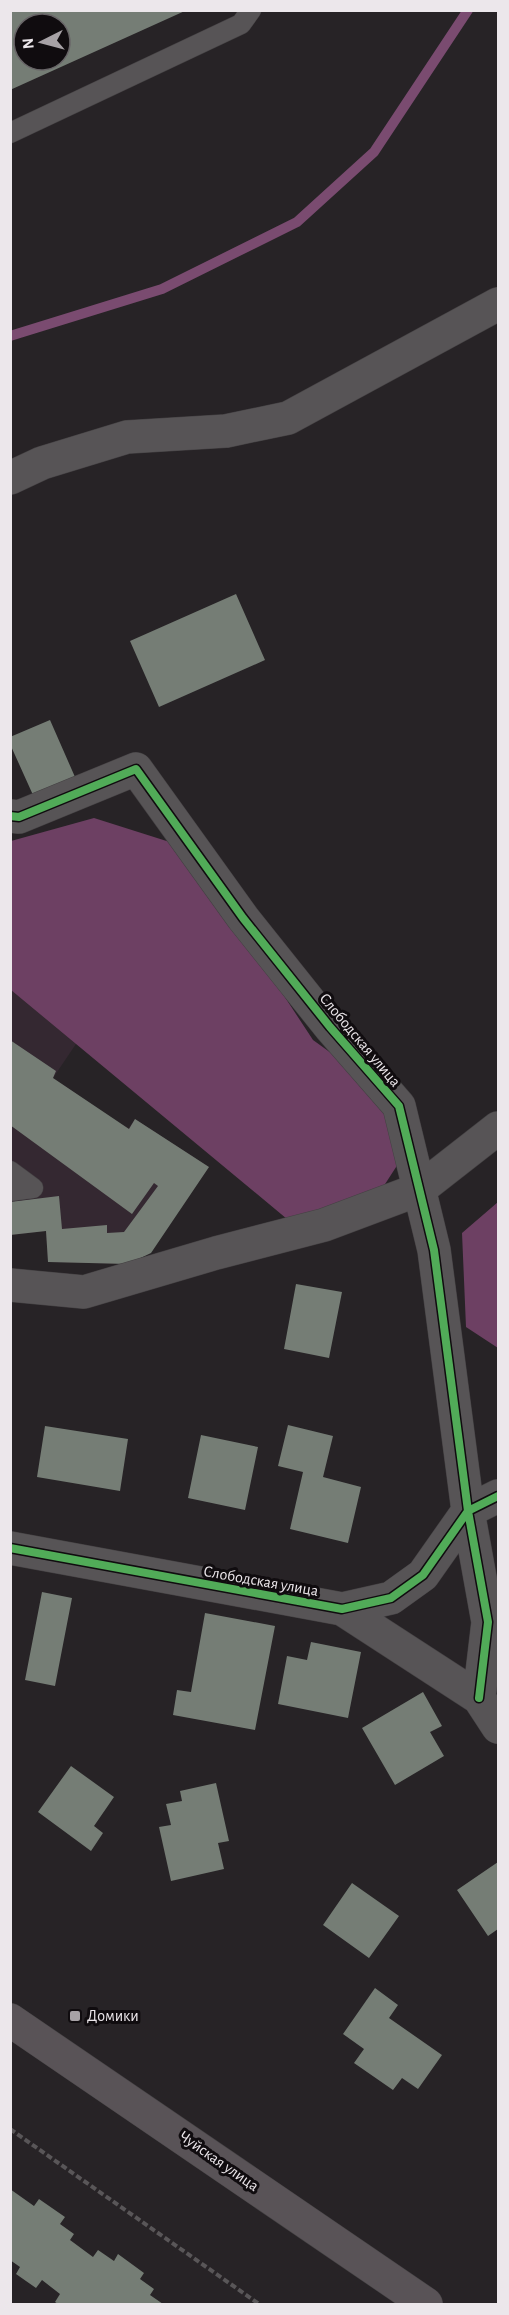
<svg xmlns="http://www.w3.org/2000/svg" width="509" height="2315" font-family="'Alegreya Sans',sans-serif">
  <rect width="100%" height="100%" fill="#272326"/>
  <path fill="#342831" d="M10,989L78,1041L53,1078L128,1129L135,1119L209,1167L184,1203L128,1264L48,1262L46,1231L11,1235Z"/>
  <path fill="#6d4063" d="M94,818L176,844L273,979L313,1040L392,1097L398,1164L378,1195L287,1219L11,990V841Z
    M498,1202V1348L466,1327L462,1233Z"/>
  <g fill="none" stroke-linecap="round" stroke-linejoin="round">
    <path stroke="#7a4b70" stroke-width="10" d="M10,336L162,289L297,222L374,152L468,10"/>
  </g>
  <path fill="#757d75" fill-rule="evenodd" d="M10,10H187L10,90ZM24,24H60V60H24Z
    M236,594L265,660L159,707L130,641Z
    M50,720L75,777L33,795L10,744V737Z
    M10,1040L56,1071L53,1078L129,1129L135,1119L209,1167L151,1253L128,1264L48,1262L46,1231L10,1235V1202L59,1196L62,1229L107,1225V1233L124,1232L158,1186L154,1183L132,1214L10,1125Z
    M296,1284L342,1292L329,1358L284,1349Z
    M288,1425L333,1436L323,1477L361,1487L348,1543L290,1529L303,1472L278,1466Z
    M45,1426L128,1439L120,1491L37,1477Z
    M201,1435L258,1447L245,1510L188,1498Z
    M42,1592L72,1598L55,1686L25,1680Z
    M205,1613L275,1626L255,1730L173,1715L177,1690L191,1692Z
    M311,1642L361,1652L348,1718L278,1704L287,1656L307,1660Z
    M423,1692L442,1726L430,1732L444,1756L395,1785L362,1728Z
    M71,1766L114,1797L94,1826L103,1833L91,1851L38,1812Z
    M216,1783L229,1841L218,1843L224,1869L171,1881L159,1827L171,1825L166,1804L182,1801L180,1791Z
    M498,1862V1929L488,1936L457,1890Z
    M352,1883L399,1916L369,1958L323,1925Z
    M375,1988L398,2005L389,2018L442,2055L418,2089L402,2078L393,2090L354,2063L364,2049L343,2034Z
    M10,2189L34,2206L39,2199L65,2217L60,2224L74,2234L70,2240L93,2257L98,2250L114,2261L118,2254L144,2273L140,2279L154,2289L150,2295L163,2304H58L55,2302L60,2294L42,2280L36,2288L16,2274L20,2267L10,2260Z"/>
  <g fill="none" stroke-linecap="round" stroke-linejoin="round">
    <g stroke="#444143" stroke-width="21">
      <path id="lane" d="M10,133L241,24L251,10
        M10,1171L33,1188L10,1191"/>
    </g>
    <g stroke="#444143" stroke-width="34">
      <path id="street" d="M10,478L42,463L127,437L226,431L288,418L498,304
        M10,816L19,817L136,769L243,918L330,1027L399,1106L434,1250L468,1511L488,1622L479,1698
        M10,1285L84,1292L216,1253L324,1225L420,1189L498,1128
        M10,1548L342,1609L391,1598L423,1575L468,1511L498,1496
        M342,1609L479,1698L498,1727"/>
    </g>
    <g stroke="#444143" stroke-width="34">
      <path id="secondary" d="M10,2020L426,2304"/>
    </g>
    <path stroke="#595658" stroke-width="4" stroke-dasharray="6 3" stroke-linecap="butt" d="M10,2129L259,2304
      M10,2260H11"/>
    <use href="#lane" stroke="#575456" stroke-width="20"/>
    <use href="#street" stroke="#575456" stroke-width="33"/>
    <use href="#secondary" stroke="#595357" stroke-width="33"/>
    <g stroke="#100c0f" stroke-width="11">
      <path id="cycleway" d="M10,816L19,817L136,769L243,918L330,1027L399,1106L434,1250L468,1511L488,1622L479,1698
        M10,1548L342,1609L391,1598L423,1575L468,1511L498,1496"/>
    </g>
    <use href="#cycleway" stroke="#51ab58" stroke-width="8"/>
  </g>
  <rect fill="#a7a2a6" stroke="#100c0f" stroke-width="2" x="69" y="2010" width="12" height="12" rx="3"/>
  <g text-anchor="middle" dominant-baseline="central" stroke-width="6" stroke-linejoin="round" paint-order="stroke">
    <g font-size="16" fill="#ece7eb" stroke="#100c0f">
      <text transform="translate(360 1040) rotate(50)">Слободская улица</text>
      <text transform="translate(261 1581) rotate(10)">Слободская улица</text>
      <text transform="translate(219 2161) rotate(35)">Чуйская улица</text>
    </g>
    <g font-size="16" fill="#ece7eb" stroke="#100c0f" text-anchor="start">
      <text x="87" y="2016">Домики</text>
    </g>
  </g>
  <rect width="509" height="2315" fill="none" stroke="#ece7eb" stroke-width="24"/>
  <g transform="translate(42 42) rotate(264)"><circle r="28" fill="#100c0f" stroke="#686467" stroke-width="1.5"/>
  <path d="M0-4.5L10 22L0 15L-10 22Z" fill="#a7a2a6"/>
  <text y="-9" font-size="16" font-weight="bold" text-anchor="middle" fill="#ece7eb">N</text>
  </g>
</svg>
